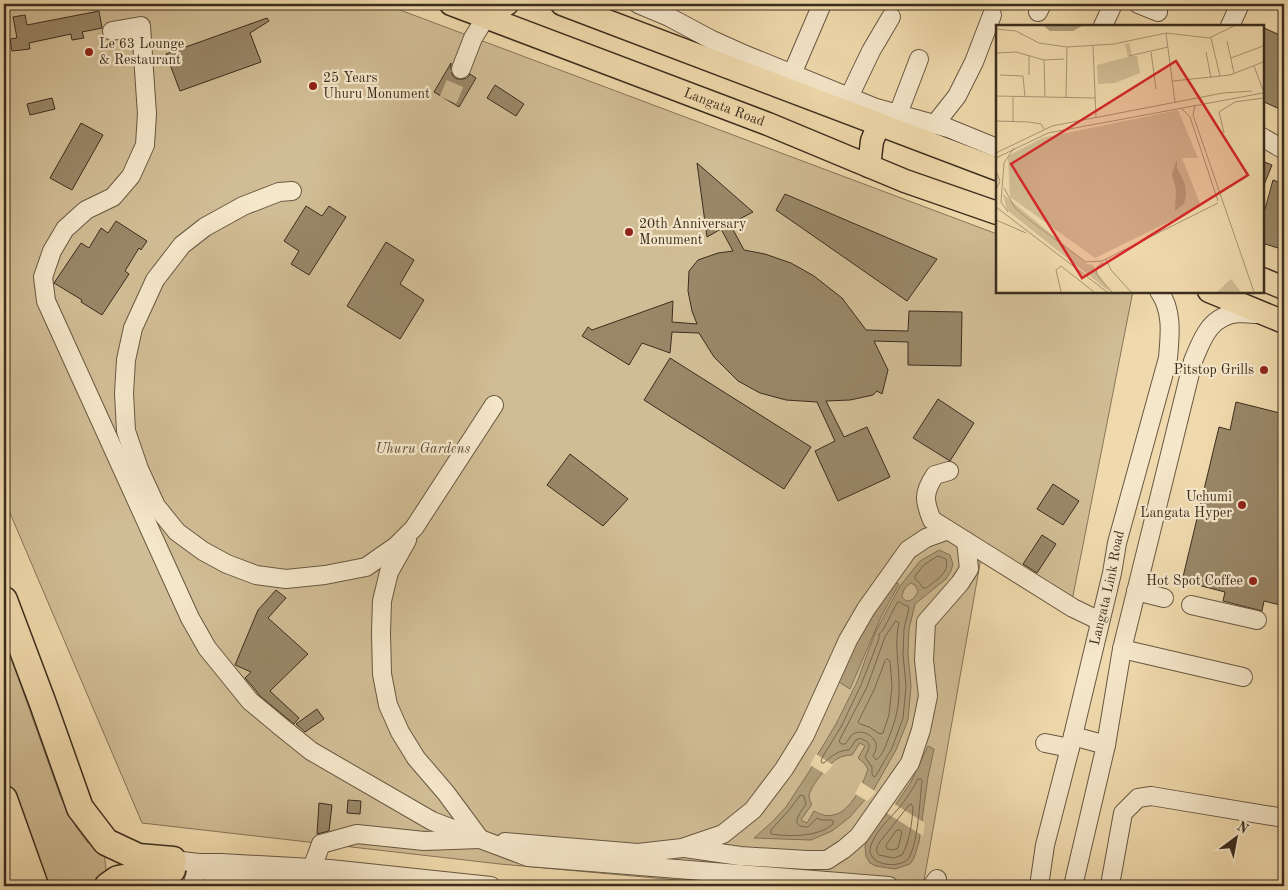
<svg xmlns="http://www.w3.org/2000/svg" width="1288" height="890" font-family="'Old Standard TT',serif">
  <rect width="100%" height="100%" fill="#f0daad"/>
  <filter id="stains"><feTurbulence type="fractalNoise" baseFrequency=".004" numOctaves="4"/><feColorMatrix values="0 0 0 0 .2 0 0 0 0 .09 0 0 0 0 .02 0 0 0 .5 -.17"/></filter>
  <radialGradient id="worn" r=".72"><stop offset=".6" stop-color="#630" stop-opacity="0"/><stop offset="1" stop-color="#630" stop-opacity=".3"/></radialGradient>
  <path fill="#d1bd95" stroke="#86755a" d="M4,4H384L997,234V291H1133L1069,616L981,558L923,886H744L500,864L142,823L4,499Z
    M4,638L60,795L76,827L87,842L104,853L107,876L95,886H39L4,787Z"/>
  <path fill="#b29f7c" stroke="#827156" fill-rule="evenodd" d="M939,550L950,555L953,564L951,571L946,579L915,604L909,629L908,653L911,686L908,720L896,750L874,789L850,817L832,831L811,840L754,838L773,821L786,807L812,767L818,754L836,724L857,682L875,633L900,586L920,561ZM911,583L915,585L918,591C915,597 913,601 906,601L902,597C903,590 905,587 911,583ZM860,743L865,746L858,758L864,763L868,769C863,784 851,812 833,815C826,817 820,814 814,811L807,823L801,820L812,804C811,804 809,797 809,797C809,787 829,764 837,759C842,756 846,755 852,755Z
    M892,582L899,584L881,617L850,689L839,682L857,640Z
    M928,746L934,749L928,777L919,842L914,858L910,864L895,869L876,866L870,863L866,856L865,846L869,837L877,825L896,804L911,782Z"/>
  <path fill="#f0daad" d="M816,754L833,765L825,774L810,765Z
    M861,782L876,792L867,801L855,794Z
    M893,803L925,823L923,836L885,812Z"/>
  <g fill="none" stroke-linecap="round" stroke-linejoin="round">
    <path stroke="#76664d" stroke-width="1" d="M938,556L946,559C950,573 935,581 926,588H923L919,582L915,579V576L924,565Z
      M900,602L904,605L908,606L909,608L904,629L903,654L906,686L903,718L892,748L875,777L872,775V767L865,757C868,750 873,744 864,740C860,738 860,738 856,740L849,750C839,750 831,756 824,763H822L821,761L823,756L841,727L861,685L879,639V634L883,630L897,603Z
      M896,621L899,623C894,643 899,664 899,684C900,704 896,719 889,737C886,745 883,755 876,760L873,756C875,752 877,748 876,744C874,735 861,729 853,734C850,736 848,741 845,744H841L839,741L867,687L885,637Z
      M887,659L890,661L892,686L889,715L883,733L880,734L869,727L860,724L858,722L874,690L885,661Z
      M918,779H921L922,781C920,797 918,849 907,860C897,869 864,865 871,845C876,831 889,819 899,808C906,799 913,789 918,779Z
      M801,795L804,796L806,804C800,813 788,827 808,827L817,818L821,820H832L833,822V824C818,837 790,837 771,834V830L789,810Z
      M911,804L913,807C912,823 910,841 902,855L894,858L879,855C875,851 877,847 879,843L909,805Z
      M897,830H900L902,832L898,848L893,850L887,849L886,846Z"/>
  </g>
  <path fill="#998768" stroke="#3b2d1e" d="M99,11L102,28L82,32L84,38L72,40L71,34L29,43L30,49L12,51L10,39L17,38L13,17L25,15L27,25Z
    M267,18L269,21L250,33L261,62L180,91L166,54Z
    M1262,27L1284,37V111L1262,101Z
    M451,63V71L453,76L457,79H463L467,78L470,74L476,78L459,107L434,92Z
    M495,85L524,104L516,116L487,98Z
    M52,98L55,109L30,115L27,104Z
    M81,123L103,135L72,190L50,178Z
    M1262,161L1272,165L1262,190Z
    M697,163L753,212L730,224L744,250L765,254L791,263L814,276L842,298L866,330L908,331L909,311L962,312L961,366L908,365V342L874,341L888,370L882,394L877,391L873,395L850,400L826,401L844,437L867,427L890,477L838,501L815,451L835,441L817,402L786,400L760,393L738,381L714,357L699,333L672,332L670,353L642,343L629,365L582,336L588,327L592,330L673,301L672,322L697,324L692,311L688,291L689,271L698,260L718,253L733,251L721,229L707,237Z
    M1273,180L1284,184V236L1281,249L1262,243V220Z
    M785,194L937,259L907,301L776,210Z
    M306,206L322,216L329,206L346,217L309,275L291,264L299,251L284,241Z
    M116,221L147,241L141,250L139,248L125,271L129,274L102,315L81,302L82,300L54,283L81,243L89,248L101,228L108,233Z
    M386,242L414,260L400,284L424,300L400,339L347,306Z
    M670,358L811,447L784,489L644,400Z
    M938,399L974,423L950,461L913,438Z
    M1236,402L1284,414V606L1264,601L1262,611L1223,601L1225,592L1182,581L1219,427L1230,430Z
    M570,454L628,499L603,526L547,485Z
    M1053,484L1079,501L1063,525L1037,509Z
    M1042,535L1056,544L1037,573L1023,564Z
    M276,590L286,598L268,618L308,654L270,691L299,718L294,724L260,696L253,687L245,678L251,672L235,665L258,610Z
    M317,709L324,719L305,732L296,724Z
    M348,800L361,801L360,814L347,813Z
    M319,803L332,805L329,831L317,834Z"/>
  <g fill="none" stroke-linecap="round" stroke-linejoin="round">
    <path stroke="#ccb790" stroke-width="18" stroke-dasharray="18 9" stroke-linecap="butt" d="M448,100L461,69"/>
    <g stroke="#685842" stroke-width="20">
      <g id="minor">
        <path d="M638,4L669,17L712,40L741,53L876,108L948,128L997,148"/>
        <path d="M1138,4L1158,12"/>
        <path d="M1038,12L1042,4"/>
        <path d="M1103,26L1113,4"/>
        <path d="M1230,26L1240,4"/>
        <path d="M112,31L141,26L147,114L145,145L131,176L113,197L86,210L65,229L52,251L43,277L46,301L190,618L207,648L250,701L280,726L311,751L432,821L528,857L889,886"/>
        <path d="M461,69L473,38L486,17"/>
        <path d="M792,74L822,4"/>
        <path d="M849,97L871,51L891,17"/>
        <path d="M898,114L919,59"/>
        <path d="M935,124L957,96L974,62L992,15"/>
        <path d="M1262,137L1284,150"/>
        <path d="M292,191L279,192L243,206L205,227L182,245L155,280L133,328L126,360L124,393L126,431L139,469L156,506L177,532L203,551L227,564L256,575L286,579L325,575L366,567L396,546L414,528L494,405"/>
        <path d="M949,471L935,475C923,493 924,501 932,520L1073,608L1100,621"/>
        <path d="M1136,591L1164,598"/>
        <path d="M1191,605L1257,620"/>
        <path d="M1122,649L1243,677"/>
        <path d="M1073,736L1106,745"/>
        <path d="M1045,743L1070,748"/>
        <path d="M505,842L638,853L682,848L723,834L753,810L784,769L805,735L848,640L866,609L908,550L926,538L948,530"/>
        <path d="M685,848L740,856L807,860H827L844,849L859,836L910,763L921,730L928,696L924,660L926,622L960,583L969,569L966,541"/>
        <path d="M173,860L199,863H221L330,869L491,886"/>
        <path d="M211,874L310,883L357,886"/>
        <path d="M310,883L312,868L321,844L357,834L424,841L480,839L446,793L416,758L400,732L388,705L382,674L381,633L382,601L389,572L407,540"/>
        <path d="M192,886L199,863"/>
        <path d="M932,886L937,879"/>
        <path id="s1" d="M1039,886L1045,845L1070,748L1112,573L1117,543L1168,358C1170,335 1173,311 1159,291"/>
        <path d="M1073,886L1106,745L1122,649L1193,361C1202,339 1210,315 1239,313C1245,313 1252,314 1259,314"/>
        <path d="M1111,886L1110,885L1123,813L1138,798L1151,796L1284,818"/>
      </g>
    </g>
    <g stroke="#3b2d1e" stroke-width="25">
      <g id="major">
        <path id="s2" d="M451,4L768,124L905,181L997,213"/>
        <path d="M562,4L997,169"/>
        <path d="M485,7L486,17L507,4"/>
        <path d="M869,166L872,141L879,124"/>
        <path d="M1262,279L1284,288"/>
        <path d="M1209,291L1284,322"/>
      </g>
    </g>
    <g stroke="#3b2d1e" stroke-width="29">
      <path id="highway" d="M4,600L42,701L80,808L106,842L138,857L173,860
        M4,799L35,886
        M4,856L15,886
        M108,886L118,879L172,870"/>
    </g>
    <use href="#minor" stroke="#f5e7ca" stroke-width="18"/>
    <use href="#major" stroke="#f0daad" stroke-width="22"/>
    <use href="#highway" stroke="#f0daad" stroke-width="26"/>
  </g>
  <g fill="#8f2418" stroke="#f5e7ca" stroke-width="2">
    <circle cx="89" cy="52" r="5"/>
    <circle cx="313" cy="86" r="5"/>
    <circle cx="629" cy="232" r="5"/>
    <circle cx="1264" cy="370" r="5"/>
    <circle cx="1242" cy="505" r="5"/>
    <circle cx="1253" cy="581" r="5"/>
  </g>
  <g text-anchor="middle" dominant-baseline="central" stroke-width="4.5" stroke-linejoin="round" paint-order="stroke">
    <g font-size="14" fill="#3b2d1e" stroke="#f5e7ca" text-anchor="start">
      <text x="99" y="44">Le 63 Lounge<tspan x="99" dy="16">&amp; Restaurant</tspan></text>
      <text x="323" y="78">25 Years<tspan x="323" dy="16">Uhuru Monument</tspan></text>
      <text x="639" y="224">20th Anniversary<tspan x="639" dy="16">Monument</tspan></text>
      <text x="1254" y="370" text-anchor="end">Pitstop Grills</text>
      <text x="1232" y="497" text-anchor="end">Uchumi<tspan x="1232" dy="16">Langata Hyper</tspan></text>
      <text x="1243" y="581" text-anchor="end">Hot Spot Coffee</text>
    </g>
    <g font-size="14" fill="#3b2d1e" stroke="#f5e7ca">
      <text stroke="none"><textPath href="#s2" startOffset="292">Langata Road</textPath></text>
      <text stroke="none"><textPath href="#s1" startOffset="306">Langata Link Road</textPath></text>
    </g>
    <g font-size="14" font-style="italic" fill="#594a36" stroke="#f5e7ca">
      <text x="423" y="449">Uhuru Gardens</text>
    </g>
  </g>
  <g transform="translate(996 25)">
    <rect width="268" height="268" fill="#f0daad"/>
    <path d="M133,18L136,31H141L144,48L119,58L102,59L101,40L132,32L129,19ZM182,85L202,133H186L205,181L99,233L14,172L12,131L46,113ZM7,169L91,239L97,240L114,267L11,185ZM235,254L245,267H221Z" fill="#d1bd95"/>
    <path d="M48,1H86L77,6H54ZM181,134V143L189,159L190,170L188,179L179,186L180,165L176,149Z" fill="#b29f7c"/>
    <path fill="none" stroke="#a89574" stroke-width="1" d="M0,4L20,6L43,18L71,22L118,19L170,8L179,77M170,8L213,13L238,1M215,13L224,51M231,16L238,48M97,21L100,92M155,27L160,64M210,27L215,53M0,28L20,27L48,35L49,72M133,31L172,22M235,33L267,21M48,35L68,34M258,41L267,65M4,50L27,51L29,72M33,50V30M177,56L234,50L267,37M0,71L99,73M70,73L71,22M199,80L197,90L258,267M185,83L194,92L222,176M0,96L33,97L45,99L48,104M17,97V72M228,108L223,87L239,77L267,73M0,128L56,101L227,68L256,66M0,133L52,108L267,68M0,146L4,156L0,165M8,163L19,183L36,197L90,237L106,236M0,182L111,267M12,187L5,177L8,138L18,123M0,195L30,208M110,234L115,245L135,267M106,236L222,178M107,237L101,242L100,249L116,267M65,267L60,245L65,241L98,267"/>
    <path fill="#d62828" fill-opacity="0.15" stroke="#d62828" stroke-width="2.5" d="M180,36L252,150L86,253L15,139Z"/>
    <rect width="268" height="268" fill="none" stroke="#3b2d1e" stroke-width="2.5"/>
  </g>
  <rect width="1288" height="890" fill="none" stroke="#f0daad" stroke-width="20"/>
  <rect x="5" y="5" width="1278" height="880" fill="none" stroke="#3b2d1e" stroke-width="2.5"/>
  <rect x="10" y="10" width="1268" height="870" fill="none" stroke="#3b2d1e"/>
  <g transform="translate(1236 838) rotate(32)" stroke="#f5e7ca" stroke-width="4" paint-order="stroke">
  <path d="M0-4L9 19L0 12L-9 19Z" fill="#3b2d1e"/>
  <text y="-8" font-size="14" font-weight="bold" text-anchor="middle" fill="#3b2d1e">N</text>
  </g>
  <rect width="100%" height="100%" filter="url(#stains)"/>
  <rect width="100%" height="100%" fill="url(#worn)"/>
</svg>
